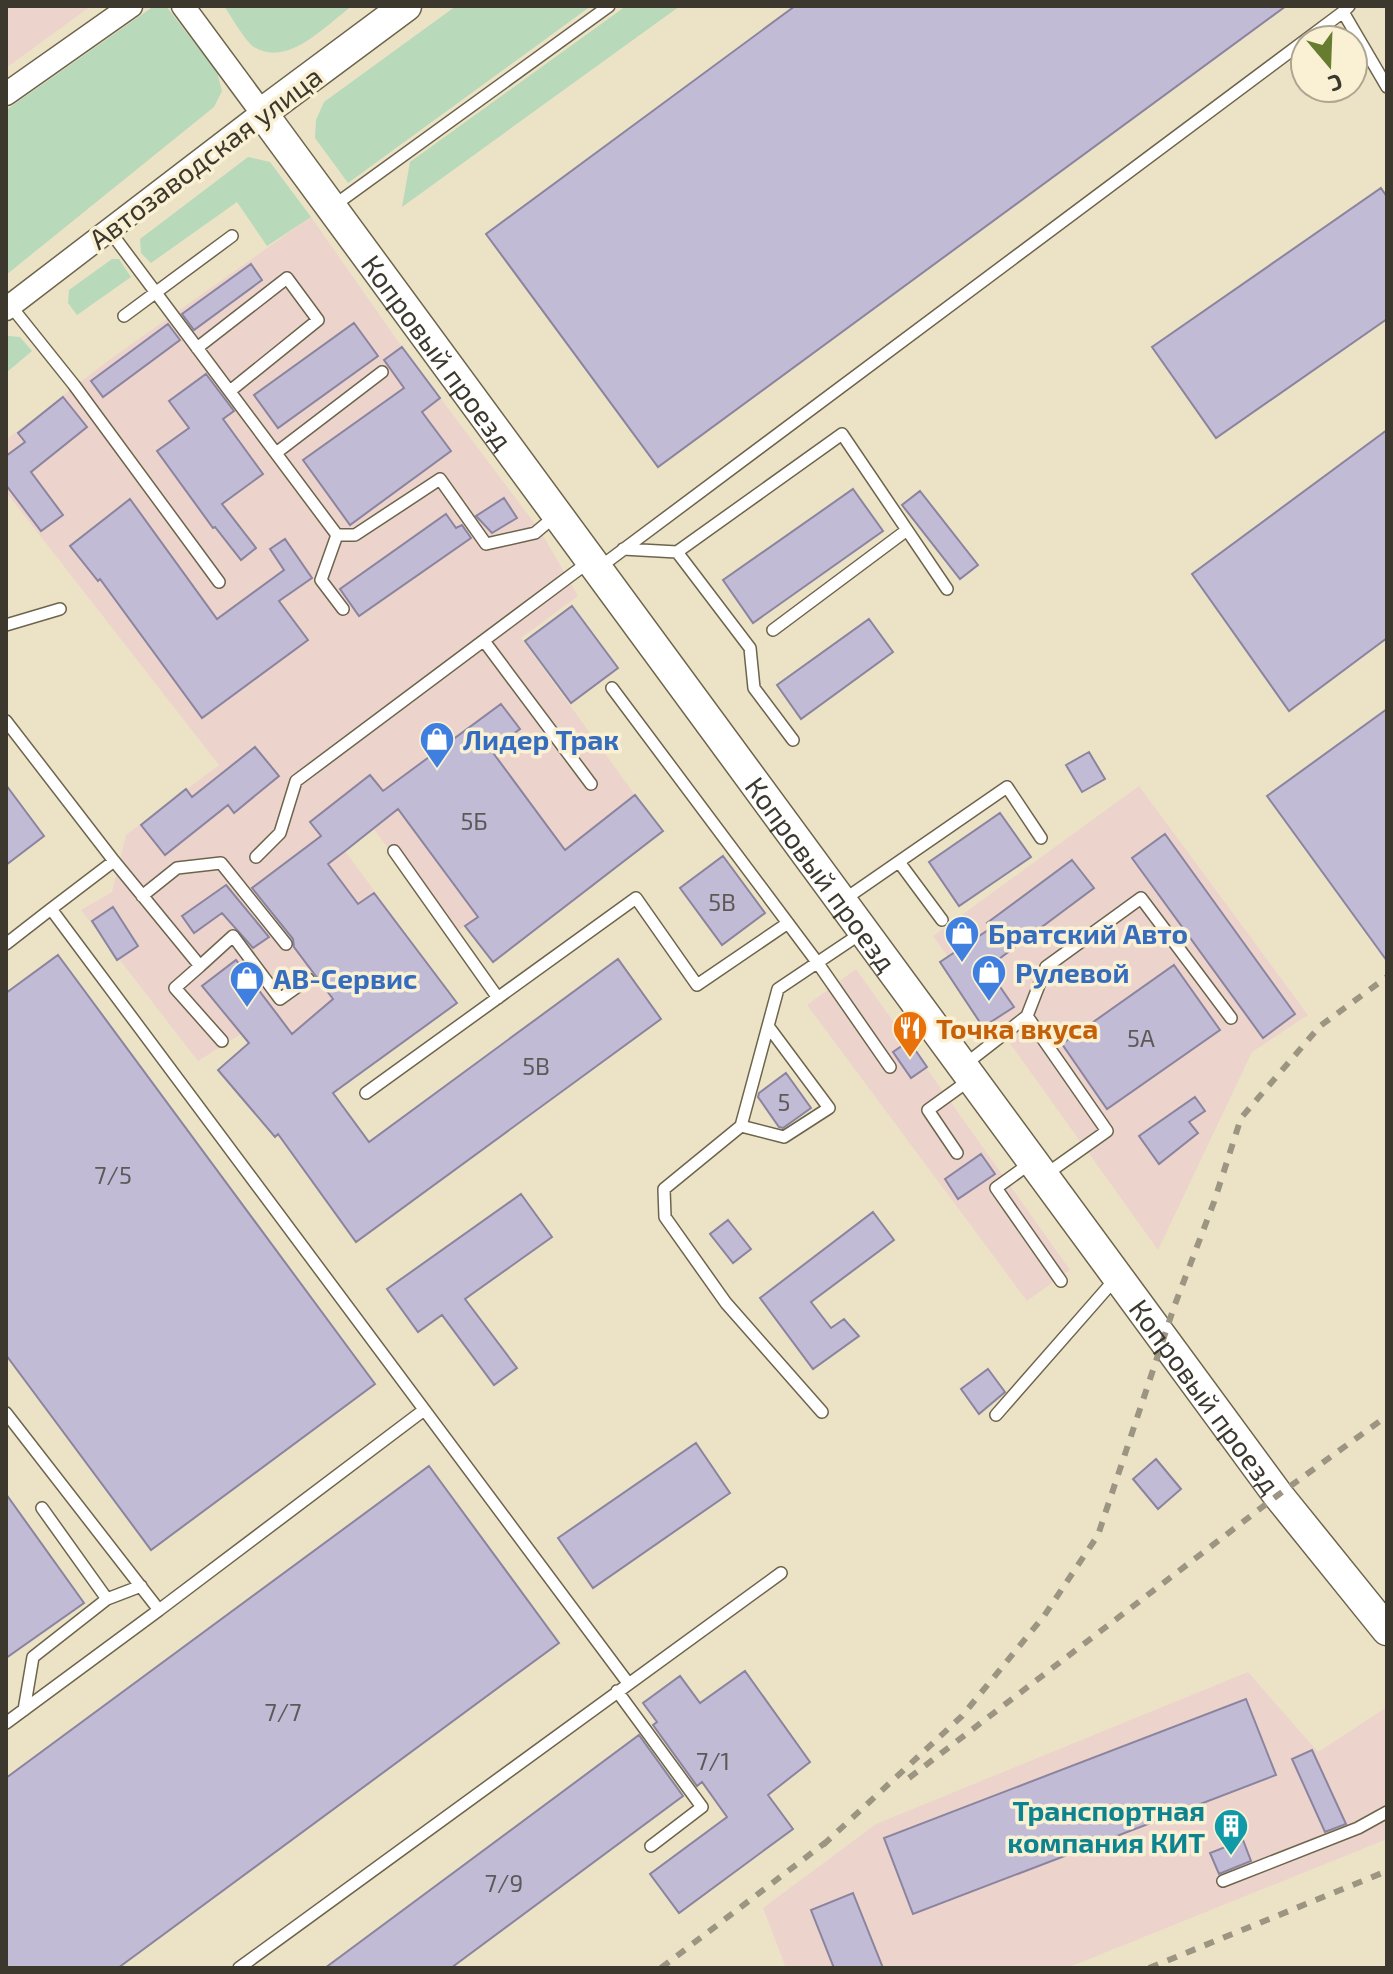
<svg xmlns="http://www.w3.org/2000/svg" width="1393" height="1974" font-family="'Exo 2',sans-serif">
  <rect width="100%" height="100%" fill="#ece3c7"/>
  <path fill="#ecd3cc" d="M6,6H91L6,68Z
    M311,217L402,347L541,532L578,596L521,638L635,795L453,935L373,828L345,851L457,1003L379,1061L333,1000L260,1058L241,1034L198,1061L81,910L112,892L126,835L219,765L6,492V440L109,360Z
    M1139,786L1308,1015L1252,1052L1158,1250L933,936Z
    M856,969L1070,1270L1027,1301L807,1005Z
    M1248,1672L1318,1752L1387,1707V1839L1067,1968H786L763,1908L876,1824Z"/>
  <path fill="#b8d9ba" d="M154,6H166L217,72L222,91L214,107L6,275V110Z
    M224,6H352C326,25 288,68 254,47C245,41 231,16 224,6Z
    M456,6H591L348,183L315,138L316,120L324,102Z
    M626,6H680L402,207L410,162Z
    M248,157L270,162L311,217L267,246L237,202L151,263L141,253L140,239Z
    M112,259H119L131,277L77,315L68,303L69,290Z
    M8,336L20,337L32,351L6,373Z"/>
  <path fill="#c2bbd6" stroke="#8b849e" stroke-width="2" d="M795,6H1286L658,467L486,234Z
    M1381,188L1387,197V319L1216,438L1152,347Z
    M251,264L262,280L194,330L182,314Z
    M354,323L378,356L278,428L254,395Z
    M168,324L180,340L103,397L91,381Z
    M402,347L440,398L422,412L451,451L350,525L303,460L404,388L384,360Z
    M206,374L234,411L223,419L263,474L222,504L256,548L241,560L215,527L213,528L157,451L189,428L169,401Z
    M63,397L87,427L31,472L63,515L41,531L6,485V456L25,442L18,433Z
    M1387,430V638L1289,711L1192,574Z
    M853,489L883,531L753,623L723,580Z
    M920,491L978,565L960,579L902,505Z
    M504,498L517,518L492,533L476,516Z
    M130,499L217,619L284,570L270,549L285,539L312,578L279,601L308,640L202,718L100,579L98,581L70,546Z
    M446,514L456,528L462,525L471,538L359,616L340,589Z
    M572,606L618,668L571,703L525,641Z
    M869,619L893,652L801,719L777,685Z
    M501,704L520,729L491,750L565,850L635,795L663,831L493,962L465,926L478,917L398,809L345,851L328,864L358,904L374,893L457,1003L333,1093L369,1142L618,959L661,1019L356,1242L278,1134L275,1137L218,1070L249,1043L202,986L236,960L292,1034L333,999L294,947L293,939L252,888L321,836L310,822L370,775L383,791Z
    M1387,709V961L1267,796Z
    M255,747L279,776L234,813L228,805L165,855L141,825L186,789L192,797Z
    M1089,752L1105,779L1082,792L1066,765Z
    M6,785L44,836L6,865Z
    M1000,813L1031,857L959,906L929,862Z
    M1165,834L1295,1014L1263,1038L1132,858Z
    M723,856L765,913L722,945L680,888Z
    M1072,860L1094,888L987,968L1014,1007L983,1027L940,962L991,928L987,923Z
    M226,885L269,937L253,948L222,913L194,933L182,916Z
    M113,907L138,946L117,960L92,921Z
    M58,955L375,1384L151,1550L6,1355V993Z
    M1174,965L1220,1030L1107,1109L1062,1044Z
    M909,1041L927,1067L911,1078L893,1052Z
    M786,1073L811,1108L783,1128L779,1127L758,1097L759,1093Z
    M1195,1097L1205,1111L1189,1122L1198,1133L1159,1164L1139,1136Z
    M981,1154L995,1174L958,1199L945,1179Z
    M521,1194L552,1237L465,1299L517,1368L494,1385L442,1315L418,1332L387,1289Z
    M873,1212L894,1240L811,1302L831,1328L844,1319L859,1336L813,1369L760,1298Z
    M728,1220L751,1249L733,1263L710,1234Z
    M988,1369L1005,1392L979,1414L961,1389Z
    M696,1443L730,1493L593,1588L558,1538Z
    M1156,1459L1181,1489L1158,1509L1133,1479Z
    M429,1466L559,1643L118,1968H6V1778Z
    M6,1494L84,1603L6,1658Z
    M745,1671L810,1762L768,1795L793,1829L679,1913L650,1874L727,1817L702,1782L697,1786L653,1725L657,1722L643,1703L680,1676L700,1703Z
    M1246,1699L1276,1775L913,1914L884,1838Z
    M639,1735L683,1796L451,1968H325Z
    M1312,1750L1346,1824L1325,1832L1292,1759Z
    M1243,1840L1251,1861L1219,1874L1210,1853Z
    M853,1893L883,1968H834L811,1910Z"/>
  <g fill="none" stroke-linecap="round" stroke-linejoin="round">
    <g stroke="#6d644c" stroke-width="14">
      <path id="lane" d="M1349,6L1343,12L1387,87
        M332,207L609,6
        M109,230L337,535
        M10,305L74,385L219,582
        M124,316L232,236
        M197,348L287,278L318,320L230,391
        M276,453L382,372
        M337,535H355L440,479L486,544L535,533L554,517
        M337,535L321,580L343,609
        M623,549L677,552L750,648L754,688L793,740
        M677,552L842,434L947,589
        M600,567L1343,12
        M6,625L60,609
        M773,630L907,530
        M484,641L591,784
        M612,688L817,962L890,1067
        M6,721L114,861L200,966L233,936L280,999L308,979
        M394,851L498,998
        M256,857L280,833L296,781L590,561
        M114,861L51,909L628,1683
        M899,862L942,920
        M142,896L177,868L221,863L286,944
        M842,901L1007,787L1041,838
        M6,944L51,909
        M200,966L175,988L222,1041
        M1027,1016L1107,1131L1045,1175
        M963,1066L1027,1016L1046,967L1141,898L1231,1018
        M366,1093L636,898L697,985L788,923
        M741,1126L784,1137L829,1108L768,1026
        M957,1153L928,1110L971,1079
        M1032,1162L996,1188L1061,1281
        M822,1412L726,1303L665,1217L664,1189L741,1126L778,989L863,932
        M6,1413L159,1610L424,1410
        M996,1415L1117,1277
        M42,1508L107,1599
        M617,1691L702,1807L651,1846
        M24,1710L33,1657L107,1599L141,1586
        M6,1723L159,1610
        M1223,1881L1358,1828L1387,1812
        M239,1968L781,1573"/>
    </g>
    <g stroke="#6d644c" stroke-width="25">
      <path id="street" d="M6,94L131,6
        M6,309L262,113L183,6"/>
    </g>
    <g stroke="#6d644c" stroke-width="33">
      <g id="secondary">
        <path id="s1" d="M406,6L262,113L1278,1495L1387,1630"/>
      </g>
    </g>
    <use href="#lane" stroke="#fff" stroke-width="11"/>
    <use href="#street" stroke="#fff" stroke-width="22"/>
    <use href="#secondary" stroke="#fff" stroke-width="30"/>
    <path stroke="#9b9581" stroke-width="6" stroke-dasharray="10 10" stroke-linecap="butt" d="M909,1778L1278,1495L1387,1416
      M823,1845L962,1716L1044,1616L1098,1535L1174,1307L1214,1202L1241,1118L1320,1026L1387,977
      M661,1968L830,1839
      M1149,1968L1387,1871"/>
  </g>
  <defs>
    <g id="shop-pin" transform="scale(1.8)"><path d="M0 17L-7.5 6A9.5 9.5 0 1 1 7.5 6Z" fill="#3f7fe0" stroke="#faf0d4"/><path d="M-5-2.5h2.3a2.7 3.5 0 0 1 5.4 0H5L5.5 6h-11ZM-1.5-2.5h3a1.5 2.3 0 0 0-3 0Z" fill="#fff"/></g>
    <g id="restaurant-pin" transform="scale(1.8)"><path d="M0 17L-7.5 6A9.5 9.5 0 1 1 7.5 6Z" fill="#e8710a" stroke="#faf0d4"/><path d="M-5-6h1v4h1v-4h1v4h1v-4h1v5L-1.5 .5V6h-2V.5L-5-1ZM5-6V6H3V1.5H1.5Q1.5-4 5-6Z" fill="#fff"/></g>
    <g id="building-pin" transform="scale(1.8)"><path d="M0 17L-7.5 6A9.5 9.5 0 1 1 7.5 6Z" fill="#0f9aa8" stroke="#faf0d4"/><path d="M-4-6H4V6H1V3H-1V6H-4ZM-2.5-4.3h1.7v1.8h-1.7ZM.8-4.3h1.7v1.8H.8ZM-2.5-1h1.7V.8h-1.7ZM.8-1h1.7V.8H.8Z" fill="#fff"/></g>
  </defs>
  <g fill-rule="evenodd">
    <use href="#shop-pin" x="437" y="739"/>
    <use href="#shop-pin" x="962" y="933"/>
    <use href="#shop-pin" x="989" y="972"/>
    <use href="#shop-pin" x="247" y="978"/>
    <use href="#restaurant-pin" x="910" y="1028"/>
    <use href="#building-pin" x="1231" y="1826"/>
  </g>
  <g text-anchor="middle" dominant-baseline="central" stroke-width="7" stroke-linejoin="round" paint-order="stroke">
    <g font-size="24" fill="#5e5958">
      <text x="474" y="820">5Б</text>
      <text x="722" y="901">5В</text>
      <text x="1141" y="1037">5А</text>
      <text x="536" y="1065">5В</text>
      <text x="784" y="1101">5</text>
      <text x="113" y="1174">7/5</text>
      <text x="283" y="1711">7/7</text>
      <text x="713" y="1760">7/1</text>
      <text x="504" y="1882">7/9</text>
    </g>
    <g font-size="28" fill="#3c382e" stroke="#faf0d4">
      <text transform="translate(205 157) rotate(-37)">Автозаводская улица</text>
      <text stroke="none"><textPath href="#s1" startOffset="476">Копровый проезд</textPath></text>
      <text stroke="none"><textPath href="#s1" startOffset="1124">Копровый проезд</textPath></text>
      <text stroke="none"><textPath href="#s1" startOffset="1772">Копровый проезд</textPath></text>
    </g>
    <g font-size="28" font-weight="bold" fill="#366cbe" stroke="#faf0d4" text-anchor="start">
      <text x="463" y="739">Лидер Трак</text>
      <text x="988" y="933">Братский Авто</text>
      <text x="1015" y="972">Рулевой</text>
      <text x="273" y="978">АВ-Сервис</text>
    </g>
    <g font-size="28" font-weight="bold" fill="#c56008" stroke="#faf0d4" text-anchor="start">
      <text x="936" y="1028">Точка вкуса</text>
    </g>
    <g font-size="28" font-weight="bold" fill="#0d838f" stroke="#faf0d4" text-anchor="end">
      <text x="1205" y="1810">Транспортная<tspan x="1205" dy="32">компания КИТ</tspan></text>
    </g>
  </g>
  <rect width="1393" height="1974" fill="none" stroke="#3c382e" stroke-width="16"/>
  <g transform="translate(1329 64) rotate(161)"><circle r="38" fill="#faf0d4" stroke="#aea692" stroke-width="2"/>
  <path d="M0-6L14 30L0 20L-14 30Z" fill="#667c2e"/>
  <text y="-12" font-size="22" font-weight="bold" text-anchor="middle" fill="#3c382e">С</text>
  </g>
</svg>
